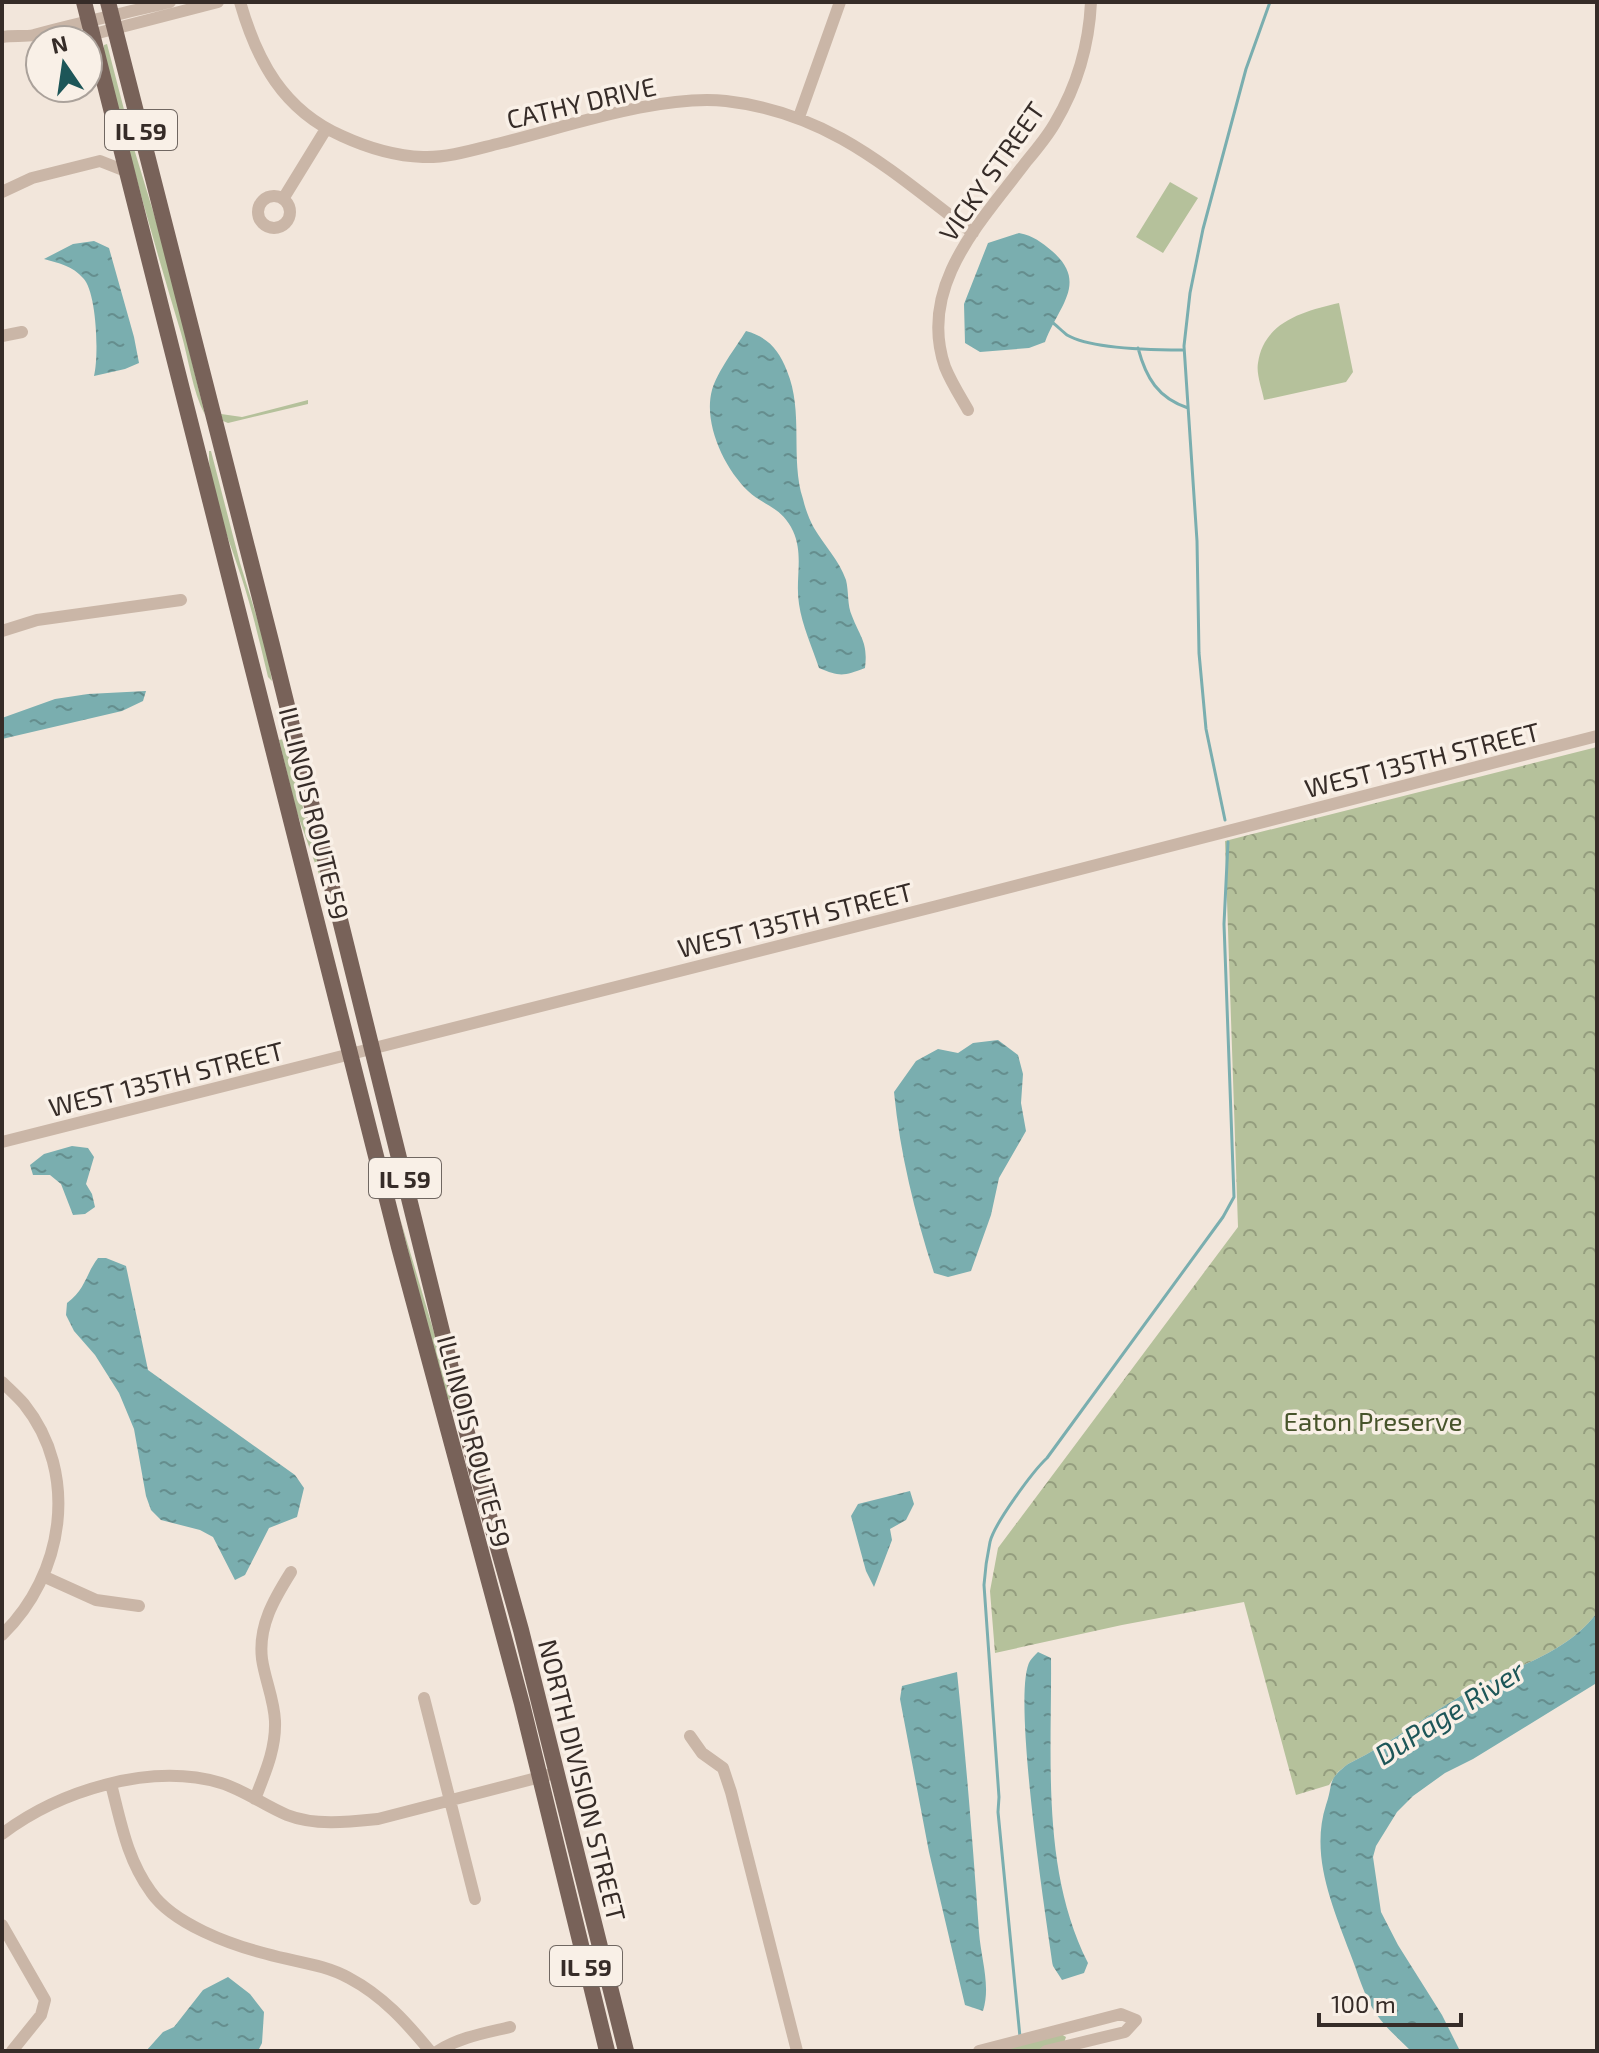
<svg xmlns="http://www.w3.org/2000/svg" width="1599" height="2053" font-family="'Exo 2',sans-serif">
  <defs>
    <pattern id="park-crowns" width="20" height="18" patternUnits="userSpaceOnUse" patternTransform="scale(2)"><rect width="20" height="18" fill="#b5c19b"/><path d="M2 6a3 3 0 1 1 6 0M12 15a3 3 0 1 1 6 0" fill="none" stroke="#949d7e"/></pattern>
    <pattern id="water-ripples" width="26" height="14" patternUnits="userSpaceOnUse" patternTransform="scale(2)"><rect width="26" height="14" fill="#7aaeaf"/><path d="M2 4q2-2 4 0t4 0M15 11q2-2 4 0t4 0" fill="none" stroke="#658e8e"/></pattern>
  </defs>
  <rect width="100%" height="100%" fill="#f2e6db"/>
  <path fill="#b5c19b" d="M107,44L135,152L163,244L205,415C192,390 189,360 181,333C153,241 128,149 104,56V45Z
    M1170,182L1198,198L1163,253L1136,237Z
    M1339,303L1353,372L1346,382L1264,400C1262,389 1256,374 1258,363C1264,321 1305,311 1339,303Z
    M308,400V404L228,423L223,421L221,414L242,417Z
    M209,451H211L240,563L266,647L272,681L268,677C260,643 252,609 241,576C229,539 208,490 209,451Z
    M284,739L324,883H322L296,810L280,744L279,740Z
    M400,1218L441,1356L451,1401L444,1396Z
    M1061,2034L1066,2037L1064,2043L1032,2051H996Z"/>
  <path fill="url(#park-crowns)" d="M1597,747V1613C1565,1653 1526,1662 1482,1684C1436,1708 1395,1741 1348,1764L1338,1772L1329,1785L1296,1795L1244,1602L1122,1625L995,1653L990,1591L998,1548L1238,1227L1225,841Z"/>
  <path fill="url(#water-ripples)" d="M1019,233C1034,236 1041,242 1052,251C1089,283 1058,306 1045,342L1029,348L980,352L965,343L964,304L988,243Z
    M94,241L109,248L134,337L139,363L125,369L94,376C99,356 97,292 83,278C73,266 58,263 44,259L73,244Z
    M746,331C768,337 779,350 787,371C804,412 790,458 803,499C805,508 809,519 814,528C824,545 839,560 846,580C849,592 847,605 852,616C861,639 868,642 865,668C844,676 840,677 819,668C812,647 802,625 799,604C795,579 804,555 793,531C782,507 764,506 748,491C724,468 703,423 712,390C717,372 736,347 746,331Z
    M146,691L143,701L122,711L2,739V718L55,699L88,694Z
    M998,1040L1018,1055L1023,1074L1021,1103L1026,1131L999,1178L991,1215L971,1271L948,1277L934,1273C915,1214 900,1154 894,1092L916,1061L938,1049L958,1053L973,1043Z
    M72,1146L88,1148L94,1157L86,1184L92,1194L95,1207L85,1214L73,1215L61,1184L50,1175H33L30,1165L44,1154Z
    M98,1258H106L126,1266L148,1370L295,1475L304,1488L297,1517L269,1528L245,1575L235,1580L213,1537L200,1530L161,1520L151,1510L146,1496L134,1429L119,1393L95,1355L74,1331L66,1315L67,1303C86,1289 85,1275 98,1258Z
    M910,1491L914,1504L906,1520L890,1529L892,1540L874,1587L866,1571L851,1516L858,1504Z
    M1597,1613V1681L1595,1684L1473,1759L1445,1773L1413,1796L1397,1812L1376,1846L1373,1857L1381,1912L1398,1945L1442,2015L1460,2051H1411C1399,2039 1386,2028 1377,2015C1364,1997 1358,1973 1350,1953C1332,1905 1310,1855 1326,1805C1334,1782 1326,1781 1348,1764C1395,1741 1436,1708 1482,1684C1526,1662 1565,1653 1597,1613Z
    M1038,1652L1051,1658C1052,1759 1041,1870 1088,1963L1084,1973L1062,1980L1053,1966C1046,1918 1011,1692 1030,1661C1032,1658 1035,1655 1038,1652Z
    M957,1672C966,1759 973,1845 979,1932C981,1959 991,1985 983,2011L965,2005L929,1852L900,1699L902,1686Z
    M228,1977L250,1994L264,2012L262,2043L258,2051H146L163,2032L174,2027L203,1990Z"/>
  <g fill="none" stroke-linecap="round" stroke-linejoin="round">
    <path stroke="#7aaeaf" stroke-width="3" d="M1052,322C1057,326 1062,331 1067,335C1091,349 1154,350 1182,350
      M1138,348C1146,378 1158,398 1188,408
      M1225,820L1206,729L1199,653L1197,541L1184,346L1190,293L1203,229L1246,69L1270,2
      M1020,2037L998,1812L999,1797L984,1585C985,1570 987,1556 990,1542C994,1524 1033,1471 1047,1458L1223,1217L1234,1197L1224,924L1228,842"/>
    <path stroke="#cab6a7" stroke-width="12" d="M240,2C257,61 283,110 342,136C368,148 395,156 423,157C449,158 476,149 501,143C566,127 660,94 726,101C831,113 892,172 973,233
      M2,37C12,35 25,37 34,35C77,23 125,13 170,2
      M71,40L218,2
      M799,117L840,2
      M2,192L32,178L100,161L128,172
      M258 212a16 16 0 1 1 32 0a16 16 0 1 1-32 0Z
      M283,199L326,129
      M2,336L22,332
      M968,410C960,396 951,382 945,367C917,286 981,222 1026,162C1036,150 1047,137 1055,123C1077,86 1089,45 1091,2
      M2,631L37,620L181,600
      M2,1142L937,906L1597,736
      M2,1382C9,1389 17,1396 24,1404C80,1474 64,1575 2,1635
      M45,1577L96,1600L139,1606
      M424,1698L475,1899
      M690,1736L702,1753L723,1768L731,1792L797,2051
      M111,1784C121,1823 127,1859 151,1892C173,1924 231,1945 267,1954C295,1962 324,1964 349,1978C383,1996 406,2022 430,2051
      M255,1799C265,1773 276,1749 275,1721C274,1699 265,1680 262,1659C258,1626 274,1599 291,1572
      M2,1834C59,1791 150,1762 221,1783C244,1790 265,1806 287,1815C315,1826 349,1822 378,1819L548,1775
      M2,1925L45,2000L41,2015L12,2051
      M438,2051C460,2037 485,2033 510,2027
      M979,2051L1121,2014L1136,2020L1125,2032L1046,2051"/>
    <path stroke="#786259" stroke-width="16" d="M84,2L399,1247L522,1704L607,2051
      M108,2L272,645L476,1469L521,1630L626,2051"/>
  </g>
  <g text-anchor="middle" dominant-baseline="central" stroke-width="7" stroke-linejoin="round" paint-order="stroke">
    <g fill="#f9f0e7" stroke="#706761" stroke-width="2">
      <rect x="105" y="110" width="72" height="40" rx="6"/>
      <rect x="369" y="1158" width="72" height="40" rx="6"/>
      <rect x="550" y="1946" width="72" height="40" rx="6"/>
    </g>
    <g font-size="24" font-weight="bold" fill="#362c28">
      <text x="141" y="130">IL 59</text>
      <text x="405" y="1178">IL 59</text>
      <text x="586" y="1966">IL 59</text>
    </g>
    <g font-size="26" fill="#362c28" stroke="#f9f0e7">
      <text transform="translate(581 102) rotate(-13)">CATHY DRIVE</text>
      <text transform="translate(991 171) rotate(-55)">VICKY STREET</text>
      <text transform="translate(1422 759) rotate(-14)">WEST 135TH STREET</text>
      <text transform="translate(315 813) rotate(76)">ILLINOIS ROUTE 59</text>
      <text transform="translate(795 919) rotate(-14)">WEST 135TH STREET</text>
      <text transform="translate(166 1078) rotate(-14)">WEST 135TH STREET</text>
      <text transform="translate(475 1441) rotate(75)">ILLINOIS ROUTE 59</text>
      <text transform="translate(583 1780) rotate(76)">NORTH DIVISION STREET</text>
    </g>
    <g font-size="26" fill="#47542b" stroke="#f9f0e7">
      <text x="1373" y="1420">Eaton Preserve</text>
    </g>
    <g font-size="28" font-style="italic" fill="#1d5658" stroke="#f9f0e7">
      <text transform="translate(1449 1712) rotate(-32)">DuPage River</text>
    </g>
  </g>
  <rect width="1599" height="2053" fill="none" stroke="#362c28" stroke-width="8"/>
  <g transform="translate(64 64) rotate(347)"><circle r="38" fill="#f9f0e7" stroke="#aba29b" stroke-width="2"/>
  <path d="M0-6L14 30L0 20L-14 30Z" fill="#1d5658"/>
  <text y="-12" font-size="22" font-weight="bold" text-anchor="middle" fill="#362c28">N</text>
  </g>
  <path d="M1319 2013v12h142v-12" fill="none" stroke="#362c28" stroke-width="4"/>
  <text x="1331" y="2013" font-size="24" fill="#362c28" stroke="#f9f0e7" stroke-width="6" paint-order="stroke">100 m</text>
</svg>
